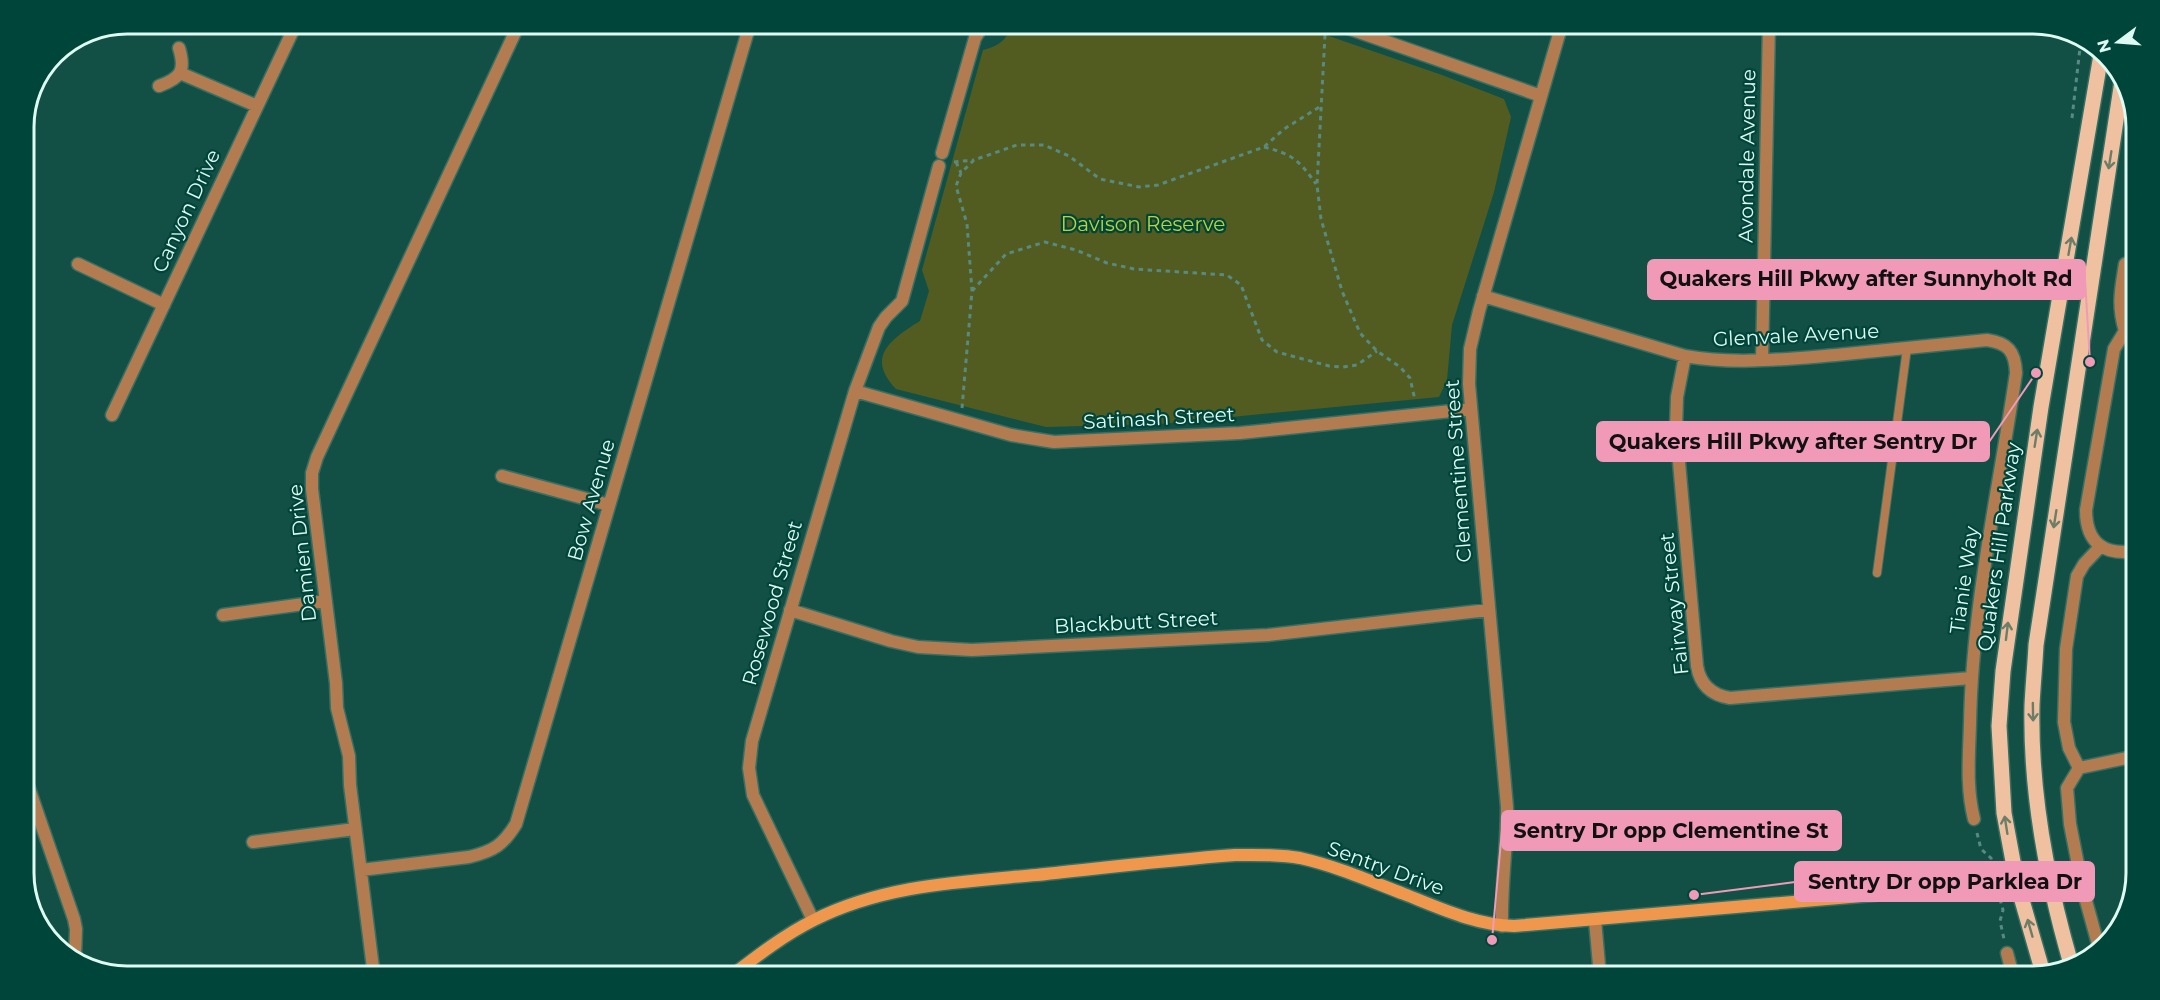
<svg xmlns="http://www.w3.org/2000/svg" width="2160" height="1000" font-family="Montserrat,sans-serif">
  <rect width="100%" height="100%" fill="#125045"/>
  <path fill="#525c21" d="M1012,24H1294L1442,75L1504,99L1511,117L1494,192L1452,325L1447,380L1439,397L1159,424L1046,427L896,389C865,357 891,339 920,321L929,291L922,270L983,50C999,46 1007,40 1012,24Z"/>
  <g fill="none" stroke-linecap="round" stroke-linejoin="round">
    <g stroke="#376f64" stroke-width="10">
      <path id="lane" d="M1877,573L1907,348"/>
    </g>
    <g stroke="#376f64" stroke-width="15">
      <path id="street" d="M1336,24L1541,96
        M180,73L257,106
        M159,86C181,78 186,71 179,48
        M942,153L975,38L984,24
        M78,264L164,305
        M1483,296L1685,356C1735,365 1786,359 1836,355C1886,350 1936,345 1987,340C2008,343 2015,351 2016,373C1999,489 1972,606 1970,724C1969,757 1966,787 1974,819
        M2136,328L2125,331L2114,349L2086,510C2086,543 2104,556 2136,551
        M2125,331C2117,305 2121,289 2125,264
        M1685,356L1677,397L1676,428L1697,666C1700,684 1711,695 1730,698L1971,678
        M1762,360L1769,24
        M855,391L1011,435L1054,442L1240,433L1471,409
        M112,415L296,24
        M502,476L609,505
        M790,610L891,641L918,647L972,650L1268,635L1488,610
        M223,615L326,601
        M2079,768L2069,748L2064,722L2066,649L2077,576L2084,564L2100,547
        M2079,768L2067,788L2070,824L2083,890L2099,948
        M2079,768L2136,756
        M24,774L74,919L76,929L75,957
        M253,842L355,829
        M361,870L469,857C494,851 503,845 516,824L750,24
        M813,920L753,795L749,768L752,741L855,391L879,327L886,317L902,301L939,166
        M1595,920L1600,976
        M1502,926C1501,886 1507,847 1507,807L1469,384L1470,349L1479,311L1562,24
        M2007,953L2013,976
        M374,976L350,785L349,756L337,708L336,683L312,489V473L317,457L519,24"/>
    </g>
    <g stroke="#376f64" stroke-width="15">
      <path id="secondary" d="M731,976C757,956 784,935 814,920C883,885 960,882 1036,875C1102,868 1169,860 1235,855C1256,855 1279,854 1300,858C1336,866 1370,881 1404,894C1440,908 1475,925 1514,926L2049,880"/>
    </g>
    <g stroke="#376f64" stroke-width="18">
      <path id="primary" d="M2071,964C2047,881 2030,793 2032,705C2033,685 2035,665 2036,645L2122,81
        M2043,973L2017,883L2004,813L1999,726L2003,671L2041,407L2101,55"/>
    </g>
    <path stroke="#588a81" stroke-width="3" stroke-dasharray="4.5 4.5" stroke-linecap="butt" d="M1325,35L1317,185L1321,219L1342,291L1360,333L1377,351L1400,367L1410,378L1415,400
      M2072,118L2081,39
      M1264,147C1292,154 1299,160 1316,184
      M954,162L974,160
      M956,162L961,173
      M972,291L1006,254L1045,242L1076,250L1107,263L1134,269L1227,275L1241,285L1262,340L1277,352L1329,366L1343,367L1357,365L1377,351
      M962,408L972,291L967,224L956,186L961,173L974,160L1017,145H1044L1069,156L1100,179L1139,187L1158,185L1264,147L1284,129L1321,106
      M1977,833L1981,849L1991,858L1994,872
      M2000,899L2003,910L2000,921L2004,939"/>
    <use href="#lane" stroke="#b37b50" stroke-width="8"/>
    <use href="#street" stroke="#b37b50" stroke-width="12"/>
    <use href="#secondary" stroke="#f0974e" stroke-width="12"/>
    <use href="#primary" stroke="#efc1a0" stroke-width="15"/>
  </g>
  <defs><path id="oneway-shaft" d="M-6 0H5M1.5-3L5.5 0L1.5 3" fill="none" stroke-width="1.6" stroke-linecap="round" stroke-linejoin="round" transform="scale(1.5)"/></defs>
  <g stroke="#6c7d68">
    <use href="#oneway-shaft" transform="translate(2110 160) rotate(99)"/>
    <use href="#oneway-shaft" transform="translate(2070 246) rotate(-80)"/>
    <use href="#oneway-shaft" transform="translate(2036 438) rotate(-81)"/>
    <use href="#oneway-shaft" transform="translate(2055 519) rotate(99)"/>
    <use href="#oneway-shaft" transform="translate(2007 631) rotate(-83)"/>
    <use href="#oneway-shaft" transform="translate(2033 712) rotate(89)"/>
    <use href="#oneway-shaft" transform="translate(2006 825) rotate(-99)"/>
    <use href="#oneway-shaft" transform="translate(2030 928) rotate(-106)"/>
  </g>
  <g text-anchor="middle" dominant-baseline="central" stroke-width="4.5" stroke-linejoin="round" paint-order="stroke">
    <g font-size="20" fill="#ddfaf3" stroke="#00453a">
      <text transform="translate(1747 156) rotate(-89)">Avondale Avenue</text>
      <text transform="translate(186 211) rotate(-65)">Canyon Drive</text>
      <text transform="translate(1796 335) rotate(-3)">Glenvale Avenue</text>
      <text transform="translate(1159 418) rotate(-3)">Satinash Street</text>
      <text transform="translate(1458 471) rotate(-94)">Clementine Street</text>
      <text transform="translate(591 500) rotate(-74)">Bow Avenue</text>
      <text transform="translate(1999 547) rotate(-82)">Quakers Hill Parkway</text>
      <text transform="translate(302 553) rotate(-96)">Damien Drive</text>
      <text transform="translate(1964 580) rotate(-82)">Tianie Way</text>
      <text transform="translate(772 603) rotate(-74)">Rosewood Street</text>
      <text transform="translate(1674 604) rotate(-96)">Fairway Street</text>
      <text transform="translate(1136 622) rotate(-3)">Blackbutt Street</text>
      <text transform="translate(1386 868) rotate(20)">Sentry Drive</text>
    </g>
    <g font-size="20" fill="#bcd337" stroke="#00453a">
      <text x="1143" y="224">Davison Reserve</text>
    </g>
  </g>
  <path d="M0 0H2160V1000H0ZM127 34H2033A93 93 0 0 1 2126 127V873A93 93 0 0 1 2033 966H127A93 93 0 0 1 34 873V127A93 93 0 0 1 127 34Z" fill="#00453a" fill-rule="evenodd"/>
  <path fill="none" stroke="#ddfaf3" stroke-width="3" d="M127 34H2033A93 93 0 0 1 2126 127V873A93 93 0 0 1 2033 966H127A93 93 0 0 1 34 873V127A93 93 0 0 1 127 34Z"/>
  <path fill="none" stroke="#f09ab7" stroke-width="2" d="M2090 362L2085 279M2036 373L1989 442M1492 940L1502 830M1694 895L1795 882"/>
  <g fill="#f09ab7" stroke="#00453a" stroke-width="2">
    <circle cx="2090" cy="362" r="6"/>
    <circle cx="2036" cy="373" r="6"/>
    <circle cx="1492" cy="940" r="6"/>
    <circle cx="1694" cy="895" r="6"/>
  </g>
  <g fill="#f09ab7" stroke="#f09ab7" stroke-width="2">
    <rect x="1648" y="260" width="437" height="39" rx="6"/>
    <rect x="1597" y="422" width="392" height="39" rx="6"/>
    <rect x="1502" y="811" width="339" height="39" rx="6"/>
    <rect x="1795" y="862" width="299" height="39" rx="6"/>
  </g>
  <g font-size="21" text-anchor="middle" font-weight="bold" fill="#111">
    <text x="1866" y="286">Quakers Hill Pkwy after Sunnyholt Rd</text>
    <text x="1793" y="449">Quakers Hill Pkwy after Sentry Dr</text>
    <text x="1671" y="838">Sentry Dr opp Clementine St</text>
    <text x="1945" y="889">Sentry Dr opp Parklea Dr</text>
  </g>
  <g transform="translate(2118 42) rotate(254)" stroke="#00453a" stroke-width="4.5" paint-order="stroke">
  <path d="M0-4.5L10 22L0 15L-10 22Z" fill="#ddfaf3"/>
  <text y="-9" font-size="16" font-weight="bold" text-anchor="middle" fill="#ddfaf3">N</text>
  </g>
</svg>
